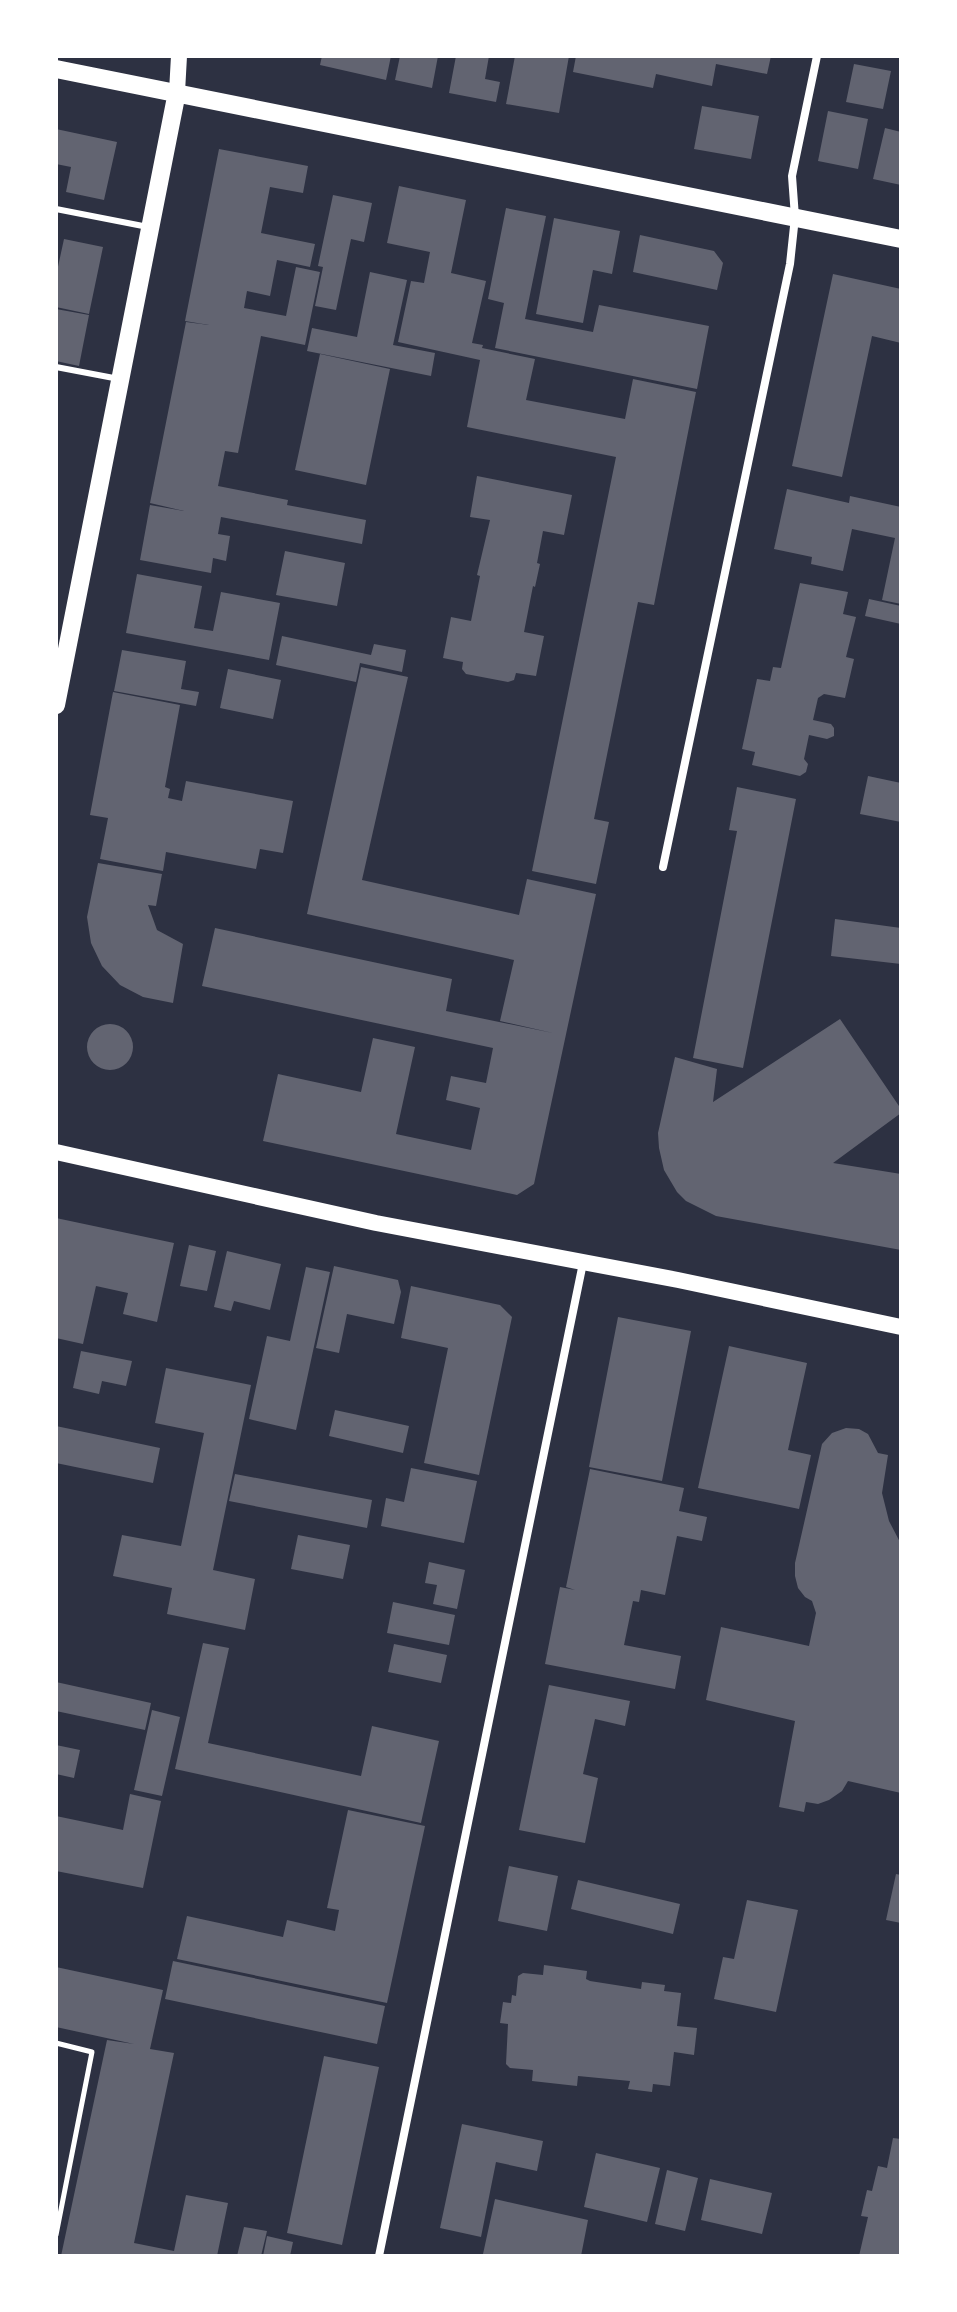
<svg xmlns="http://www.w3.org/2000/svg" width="957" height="2312" font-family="'Noto Sans',sans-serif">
  <rect width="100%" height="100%" fill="#2d3142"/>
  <path fill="#626471" d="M322,56H391L386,80L320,65Z
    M400,56H438L432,88L395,80Z
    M456,56H489L485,79L500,82L496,102L449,93Z
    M515,56H569L559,113L506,104Z
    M576,56H771L767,74L716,64L712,86L656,74L653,88L573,72Z
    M854,64L891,71L883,109L846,102Z
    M702,106L759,116L751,159L694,149Z
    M828,111L868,119L858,169L818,161Z
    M885,128L901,132V185L873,179Z
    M56,129L117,142L104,200L66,192L71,167L56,164Z
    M219,149L308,166L303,193L270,187L261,233L315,244L310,267L277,260L270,296L247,291L244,308L286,316L296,267L320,272L305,345L261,336L238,453L225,451L218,486L288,500L287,505L366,520L362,544L221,517L218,534L230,536L226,561L213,558L211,573L140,560L150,505L184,511L150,503L186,322L209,325L185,321Z
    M399,186L466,200L451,273L486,281L472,343L483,345L482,348L535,359L526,400L625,419L633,379L696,392L654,605L638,602L594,819L609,822L596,884L532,871L616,457L467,427L480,360L398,342L411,281L424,283L430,252L387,243Z
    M333,195L372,203L364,242L351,239L336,310L315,306L323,267L318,266Z
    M506,208L546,216L525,319L593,332L599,305L709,326L697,389L495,348L504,303L488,299Z
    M554,218L620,231L612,274L593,270L583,323L536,314Z
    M640,235L714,251L723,263L717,290L633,272Z
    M64,239L103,247L89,314L56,307V276Z
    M370,272L407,280L393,345L435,353L431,376L307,351L312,328L357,337Z
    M833,274L901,289V343L872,336L842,477L792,466Z
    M56,309L89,315L79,366L56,361Z
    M320,354L390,369L366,485L295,470Z
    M477,476L572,495L564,535L543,531L537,563L540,564L535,587L533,586L524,632L544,636L536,676L516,673L514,680L508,682L466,674L462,669L463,662L443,658L451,617L471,621L480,576L477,575L490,520L470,517Z
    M787,489L849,503L850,496L901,507V604L882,600L895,538L852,529L843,571L811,564L812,557L774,549Z
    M285,551L345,563L337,606L276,595Z
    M137,574L202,586L194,628L213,631L221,592L280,603L269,660L126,633Z
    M800,583L848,592L843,614L856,617L846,657L854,659L845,698L824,694L818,698L813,720L831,724L834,728V736L827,739L809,735L804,759L808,764L806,772L800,776L752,765L755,752L742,749L757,679L770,681L773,667L781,668Z
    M869,599L901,606V624L865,616Z
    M282,636L371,655L374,644L406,650L402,672L360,663L356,682L276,665Z
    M122,650L186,661L181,689L199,692L196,706L114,691Z
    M361,667L408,677L362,880L519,915L527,879L596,894L534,1184L517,1195L263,1141L278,1074L361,1092L373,1038L415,1047L396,1134L471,1150L480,1108L446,1100L451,1076L486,1083L493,1048L202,986L215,928L452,979L446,1011L553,1033L500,1021L514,960L307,914Z
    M228,669L281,680L273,719L220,708Z
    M113,692L180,705L165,787L170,789L168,798L182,801L186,781L293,801L283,853L260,849L256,869L166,852L163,871L100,859L108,818L90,815Z
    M868,776L901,783V822L860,814Z
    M737,787L796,799L743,1068L693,1058L737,831L729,830Z
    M98,863L162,874L156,906L148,905L157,930L183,944L173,1003L143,997L120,985L102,966L91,943L87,917Z
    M835,919L901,928V964L831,956Z
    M840,1019L901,1109V1113L833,1163L901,1174V1250L716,1216L686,1201L677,1192L664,1170L659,1148L658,1133L675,1057L717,1069L713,1102Z
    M87 1047a23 23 0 1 1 46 0a23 23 0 1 1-46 0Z
    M56,1218L174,1243L157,1322L123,1314L128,1293L96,1286L83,1344L56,1338Z
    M189,1245L216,1251L207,1291L180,1286Z
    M227,1251L281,1264L270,1310L234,1301L231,1311L214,1307Z
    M334,1266L398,1280L401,1292L394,1324L347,1314L339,1353L316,1348Z
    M306,1267L330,1272L296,1430L249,1419L267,1336L290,1341Z
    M411,1286L500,1305L512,1317L479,1475L424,1463L448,1348L401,1338Z
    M618,1317L691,1331L662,1481L589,1467Z
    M729,1346L807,1363L788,1450L811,1455L799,1509L698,1488Z
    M81,1351L132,1361L126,1386L102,1381L99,1394L73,1388Z
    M166,1368L251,1385L213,1570L255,1579L245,1630L167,1614L172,1588L113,1576L122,1535L181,1546L204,1433L155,1423Z
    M335,1410L409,1426L403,1453L329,1436Z
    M56,1426L160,1448L153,1483L56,1463Z
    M846,1428L859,1429L868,1434L878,1453L888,1455L882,1493L889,1521L901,1544V1793L848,1781L842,1791L829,1800L818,1804L806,1802L804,1812L779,1807L795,1721L706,1700L721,1627L809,1646L816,1613L812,1601L805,1597L798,1588L795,1576V1563L822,1444L832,1433Z
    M411,1468L477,1481L464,1543L381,1526L386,1498L404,1502Z
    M590,1469L684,1488L679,1511L707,1517L702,1541L677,1536L665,1595L641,1590L639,1602L633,1601L624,1645L681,1656L675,1689L545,1664L560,1587L575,1590L566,1587Z
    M235,1474L372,1500L367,1528L229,1501Z
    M298,1535L350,1545L343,1579L291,1569Z
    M429,1562L465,1570L457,1609L433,1604L437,1585L425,1583Z
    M393,1602L455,1615L449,1645L387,1633Z
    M203,1643L229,1648L208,1743L361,1776L372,1726L439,1741L421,1823L175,1769Z
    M394,1644L447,1655L441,1683L388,1672Z
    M56,1682L151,1703L145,1730L56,1711Z
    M549,1685L630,1701L625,1726L595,1719L583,1774L598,1778L585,1843L519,1830Z
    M152,1710L180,1717L162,1796L134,1790Z
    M56,1745L80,1750L74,1778L56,1774Z
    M130,1794L161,1801L143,1888L56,1871V1816L123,1830Z
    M348,1810L425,1826L387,2003L177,1959L187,1916L283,1937L287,1920L335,1931L339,1910L327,1908Z
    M509,1866L558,1876L547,1931L498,1921Z
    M896,1874L901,1875V1923L886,1920Z
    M578,1880L680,1904L673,1934L571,1909Z
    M747,1900L798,1910L776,2012L714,1999L723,1957L734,1959Z
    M173,1961L385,2006L377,2044L165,1999Z
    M544,1965L587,1971L586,1979L590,1981L641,1989L642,1982L665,1985L664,1991L681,1993L677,2026L697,2028L694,2055L674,2052L670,2086L653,2084L652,2092L628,2089L630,2081L578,2076L577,2086L532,2081L533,2070L510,2068L506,2064L508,2024L500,2023L503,2002L511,2003L512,1995L516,1996L518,1976L523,1973L543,1975Z
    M56,1967L163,1990L150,2049L174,2053L134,2243L174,2251L186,2195L228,2203L217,2256H61L107,2040L134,2044L56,2027Z
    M324,2056L379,2067L342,2245L287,2233Z
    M462,2124L543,2141L537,2171L496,2162L481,2237L440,2228Z
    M893,2138L901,2139V2256H859L868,2217L861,2216L867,2190L872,2191L878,2166L887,2168Z
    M596,2153L660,2168L647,2222L584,2207Z
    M667,2170L698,2178L685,2231L655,2224Z
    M710,2179L772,2193L762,2234L701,2220Z
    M495,2199L588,2220L581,2256L483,2254Z
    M244,2227L267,2231L261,2256H237Z
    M267,2236L293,2242L290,2256H263Z"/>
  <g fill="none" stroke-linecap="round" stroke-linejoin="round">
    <path stroke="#fff" stroke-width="5" d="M56,2043L92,2052L56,2235"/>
    <path stroke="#fff" stroke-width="6" d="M56,209L148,227
      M56,367L119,379"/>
    <path stroke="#fff" stroke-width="8" d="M663,867L790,264L795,217L792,176L817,56
      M379,2256L583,1263"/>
    <path stroke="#fff" stroke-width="16" d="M177,92L179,56
      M56,1152L376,1223L678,1280L901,1327"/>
    <path stroke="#fff" stroke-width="18" d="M56,69L901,239
      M56,705L177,92"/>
  </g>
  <rect width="957" height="2312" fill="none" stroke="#ffffff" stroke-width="116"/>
</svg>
